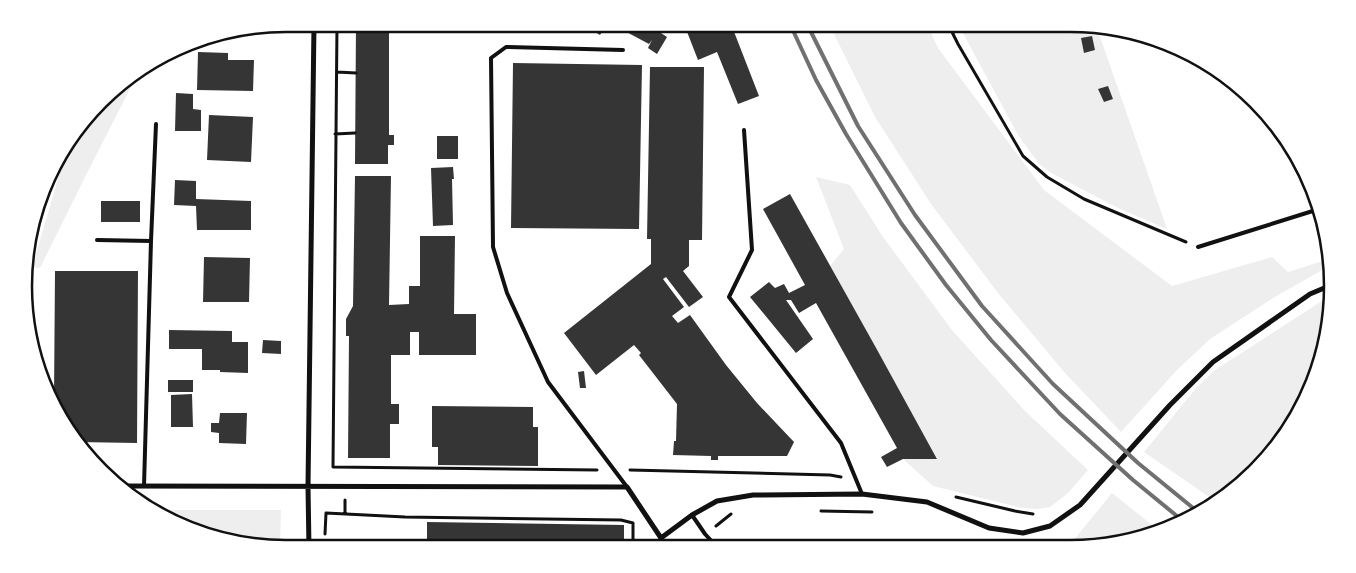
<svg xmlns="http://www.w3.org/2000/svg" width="1356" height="573" font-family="Lato,sans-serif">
  <rect width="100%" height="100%" fill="#fff"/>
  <path fill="#eee" d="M829,24H927L938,48L1044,190L1172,286L1272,257L1288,272L1320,262H1330L1331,265L1273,298L1210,339L1176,371L1121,432L1065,373L998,293L931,204L875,117Z
    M958,24H1069L1097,28L1167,229L1118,208L1053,174L1039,164L1018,135Z
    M137,75L86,175L40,268L32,267L59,176L74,137L113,89Z
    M816,177L850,185L883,237L952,330L1025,411L1088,470L1068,493L1050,507L1037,509L1022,508L933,486L903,459L937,458L830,266L844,249Z
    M1325,299H1328L1318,371L1288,433L1243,484L1215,501L1144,452L1197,387L1215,370Z
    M1112,493L1161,532L1104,547H1068Z
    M160,510H281L280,548L202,535L160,513Z"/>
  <path fill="#353535" d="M356,24H389V135H394V145H388V164H355Z
    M593,24H656L660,26L658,31L667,37L657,54L648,48L652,40L649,44L619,28L616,33L606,26L600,35L590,29Z
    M684,24H731L759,96L738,104L717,52L698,60Z
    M1024,24H1036L1028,29Z
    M1092,36L1095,50L1084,53L1081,38Z
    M198,52L228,53V60H254L253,91L197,90Z
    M513,63L642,65L639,229L511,228Z
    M650,67H704L702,240H689V266L683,271L703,297L689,307L666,277L663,279L684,307L672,316L678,323L690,315L726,365L757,403L794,442L787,456H718V460H711V456L673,455L674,441H676L677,404L639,355L641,353L634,345L596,375L564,333L651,264V239H647Z
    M1108,86L1113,99L1104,102L1098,89Z
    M176,93L193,94V109L201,110V131H175Z
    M209,115L253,117L251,162L207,160Z
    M437,136H458V159H437Z
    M453,167L454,179H452L453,225L433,226L431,168Z
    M355,176H391L389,305L409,304V286H420V236H455L454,314H476V355H419V332H410V355H391V404H399V424H390V458H348L349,336H346V319L353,306Z
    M175,180L196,181V199L251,201V230H197L196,206L174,205Z
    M790,194L875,346L937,459H903L887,467L881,457L897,448L816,303L799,313L791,300H786L813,339L796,353L750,297L769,282L775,288L784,284L789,293L805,285L763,209Z
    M101,201H140V222H101Z
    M204,257L250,258L249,302H203Z
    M55,271H138L137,443L77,442L68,432L54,398Z
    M169,330L232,331V342H248V373L220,372V370H202V349H169Z
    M263,340L281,341V354L262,353Z
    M584,371L586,388H580L578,372Z
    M168,380H193V392H168Z
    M192,394L193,427H171V395Z
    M432,406L533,407V427H538V466L438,465V447H432Z
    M220,413H247L246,444L219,443V433L211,432V423H219Z
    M427,522L624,525V548L427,549Z"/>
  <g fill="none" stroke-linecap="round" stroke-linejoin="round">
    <path stroke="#111" stroke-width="3" d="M337,24L333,467L597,470
      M948,24L958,44L1023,156L1047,177L1084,199L1186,242
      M953,33L961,24
      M337,72L356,73
      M335,134L355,133
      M630,470L830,475L841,477
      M956,497L1015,511L1033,514
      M345,500V514
      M821,511L872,512
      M716,526L731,514
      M325,534L326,513L405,517L621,520L633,523V548
      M685,548L695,541"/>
    <path stroke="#111" stroke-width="4" d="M623,50L506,47L491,58L493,247L507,293L548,382L627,487
      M744,130L752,250L729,297L841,443L862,494
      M97,240L151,241L144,486
      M151,241L156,124
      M1198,247L1316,210
      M692,515L705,534L718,548"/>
    <path stroke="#111" stroke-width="5" d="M118,486L627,487L661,538L692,515L717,501L753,495L862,494L927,502L989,528L1023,533L1050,526L1080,505L1170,405L1213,362L1310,294L1329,286
      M658,548L661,538
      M309,549L308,486L314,24"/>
    <path stroke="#707070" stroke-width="4" d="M790,24L816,80L846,134L901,223L946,285L991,340L1060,414L1133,480L1183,521
      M807,24L858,126L915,215L982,306L1053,384L1138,463L1198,512"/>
  </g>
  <path d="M0 0H1356V573H0ZM286 32H1070A254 254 0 0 1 1324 286V286A254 254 0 0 1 1070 540H286A254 254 0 0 1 32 286V286A254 254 0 0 1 286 32Z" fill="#fff" fill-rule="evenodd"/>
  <path fill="none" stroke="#111" stroke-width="2.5" d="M286 32H1070A254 254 0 0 1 1324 286V286A254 254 0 0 1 1070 540H286A254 254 0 0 1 32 286V286A254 254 0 0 1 286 32Z"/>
</svg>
